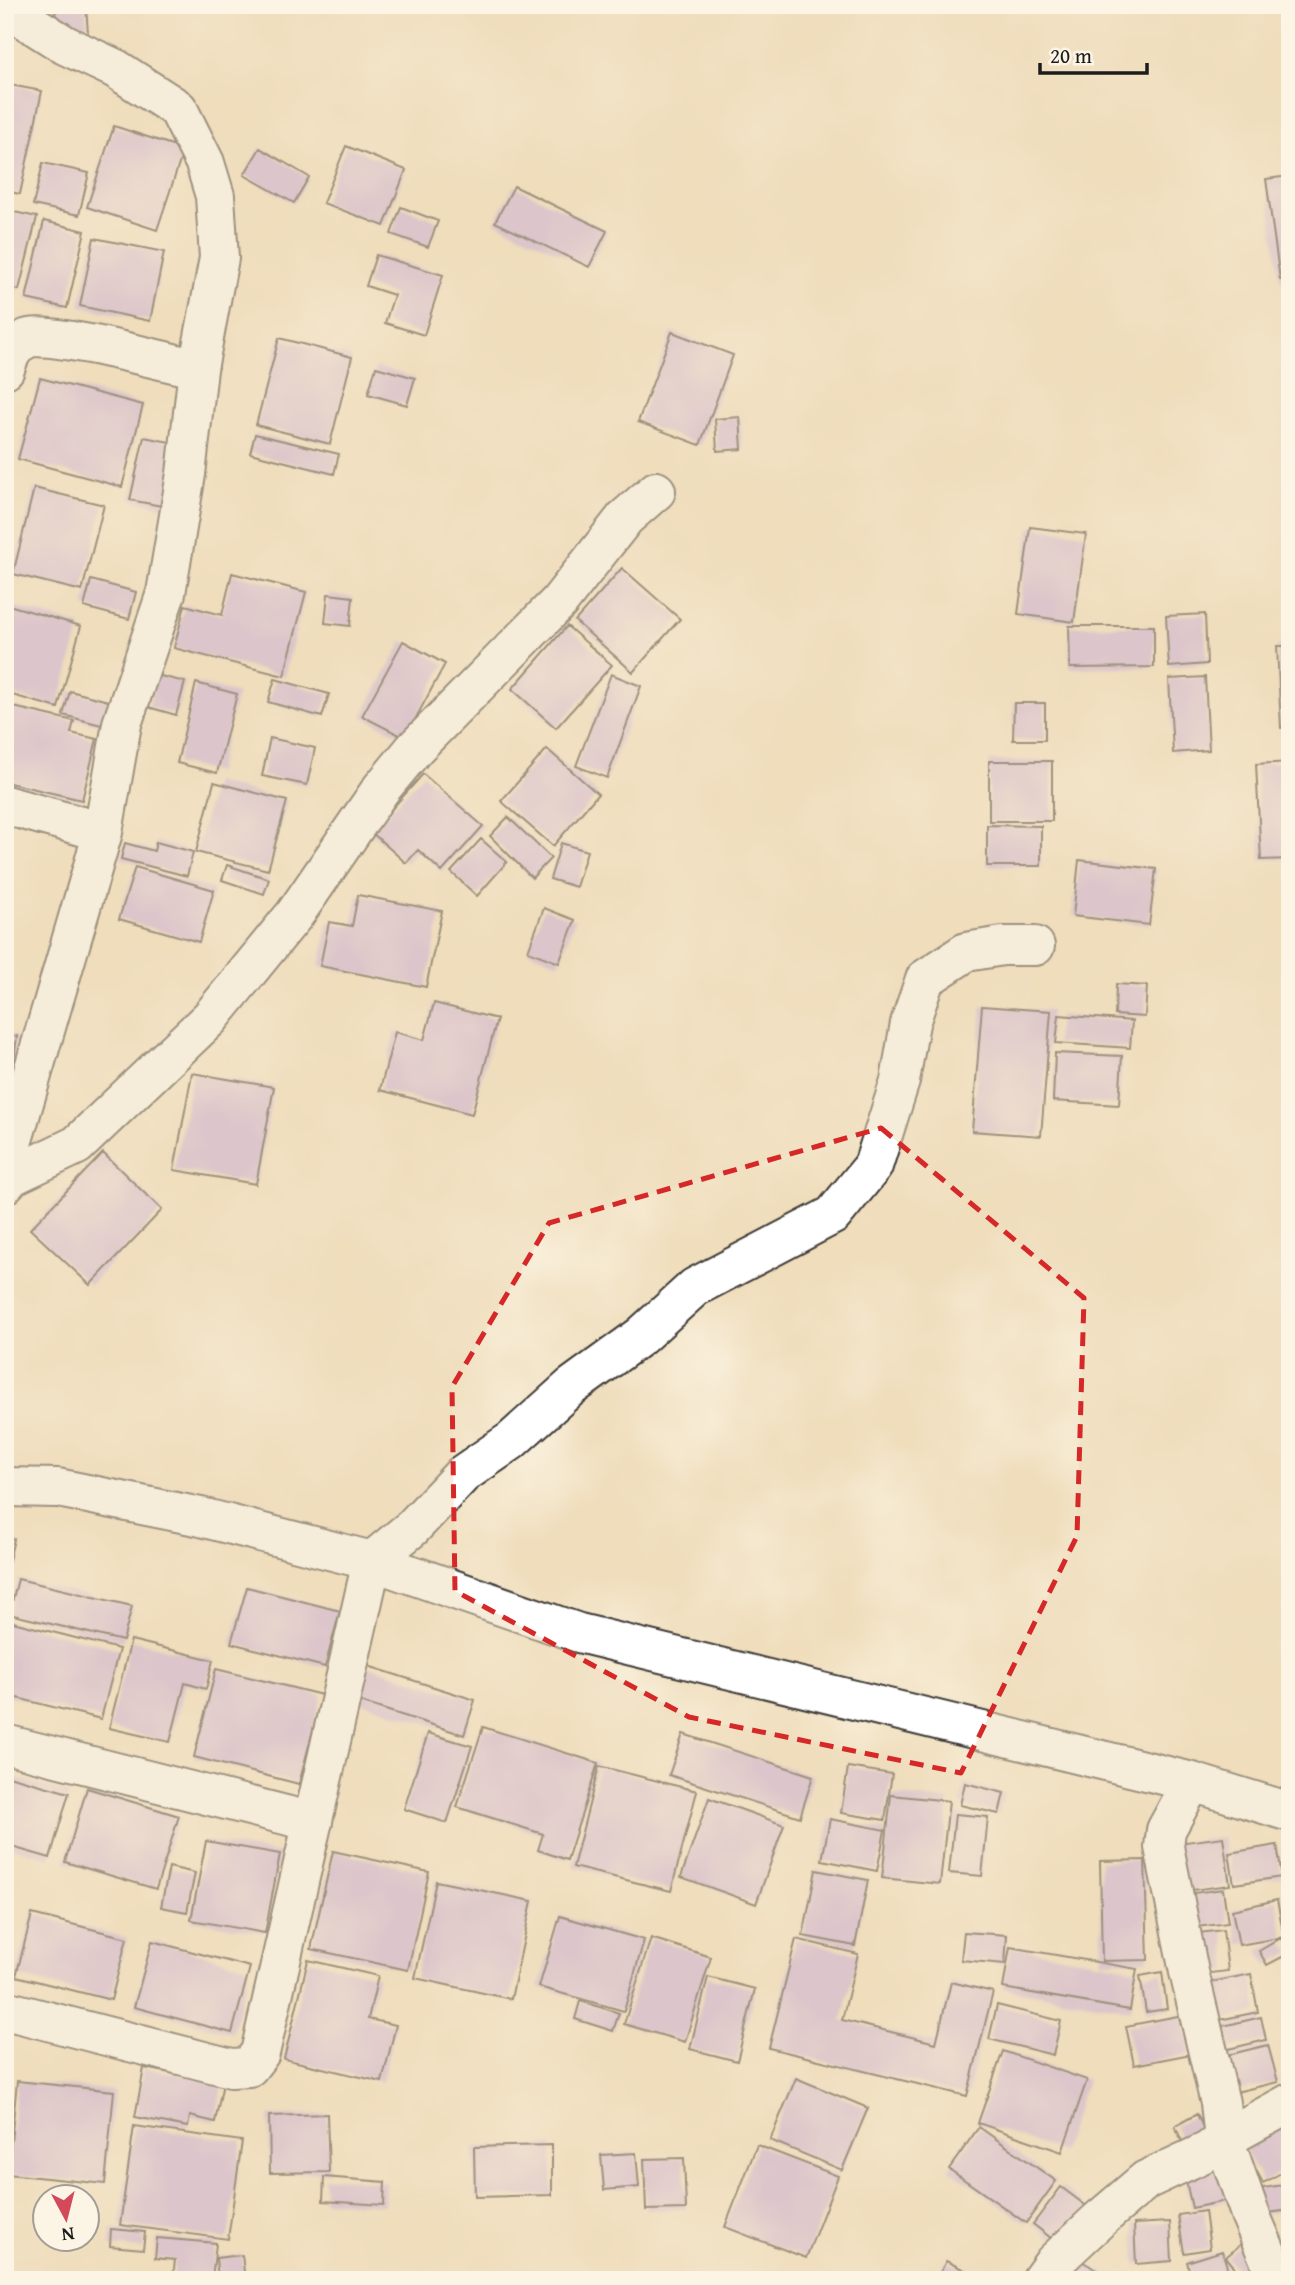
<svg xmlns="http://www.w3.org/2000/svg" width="1295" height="2285" font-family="'Gentium Book Plus',serif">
  <rect width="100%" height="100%" fill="#fcf5e5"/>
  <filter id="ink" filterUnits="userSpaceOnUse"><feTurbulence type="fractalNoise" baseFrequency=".0143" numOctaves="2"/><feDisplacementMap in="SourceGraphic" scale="14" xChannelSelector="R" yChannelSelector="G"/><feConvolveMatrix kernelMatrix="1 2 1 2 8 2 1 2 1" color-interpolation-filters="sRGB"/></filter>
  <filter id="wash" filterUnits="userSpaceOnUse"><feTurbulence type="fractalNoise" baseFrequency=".00686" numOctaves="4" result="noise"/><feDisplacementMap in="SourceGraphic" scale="28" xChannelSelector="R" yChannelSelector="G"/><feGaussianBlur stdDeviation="1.57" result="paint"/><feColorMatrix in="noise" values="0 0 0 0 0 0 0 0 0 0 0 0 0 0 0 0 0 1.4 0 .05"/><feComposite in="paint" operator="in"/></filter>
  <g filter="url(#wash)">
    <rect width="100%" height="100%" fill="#efddbb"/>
    <g id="blocks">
      <path fill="#c5a8dd" d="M55,5H86L88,34L57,36Z
        M5,84L42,91L20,194L5,191Z
        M114,126L184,149L157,230L87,207Z
        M346,146L406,170L384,226L323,203Z
        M260,148L309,177L294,203L244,175Z
        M43,163L89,173L79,215L33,205Z
        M1290,176V279L1280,280L1266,179Z
        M514,186L607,231L589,267L495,222Z
        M401,207L438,221L428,247L391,234Z
        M5,210L37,217L19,290L5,287Z
        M44,221L85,231L67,308L26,299Z
        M94,238L164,252L150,321L80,306Z
        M376,255L443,275L424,335L385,323L394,295L366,286Z
        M672,332L733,355L700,445L638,422Z
        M279,338L352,357L330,444L256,425Z
        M376,367L415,378L407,405L368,394Z
        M40,378L143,405L122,487L18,459Z
        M740,417L742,449L717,451L715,419Z
        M255,434L339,454L334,474L250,453Z
        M144,437L180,444L167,507L130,500Z
        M34,488L104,505L82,591L13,574Z
        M1030,527L1086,534L1074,622L1018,614Z
        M622,568L680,619L633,672L575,621Z
        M232,573L306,592L284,676L174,648L185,605L222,615Z
        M91,580L136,592L129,619L84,607Z
        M328,594L353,597L350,626L325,623Z
        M5,604L81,626L58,708L5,693Z
        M1205,614L1207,664L1169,667L1166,616Z
        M567,626L612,665L556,728L512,689Z
        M1069,626H1154V667L1070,668Z
        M403,641L445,664L405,738L362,716Z
        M1277,646H1290V727L1281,728Z
        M611,674L641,686L607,778L576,766Z
        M156,675L185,682L176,715L148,707Z
        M1205,677L1209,750L1173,753L1169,679Z
        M275,679L329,694L322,717L268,702Z
        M196,683L237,694L217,773L177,763Z
        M70,691L112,702L105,726L63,715Z
        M1014,703H1045V740H1013Z
        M5,705L74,721L71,733L97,739L82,800L5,782Z
        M270,738L315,748L307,785L262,776Z
        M547,749L598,794L553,846L501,801Z
        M989,761H1052V821H989Z
        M1290,762V859L1261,860L1256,764Z
        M423,774L483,826L442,872L418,850L406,863L371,832Z
        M214,782L287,801L268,870L196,852Z
        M508,817L551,858L532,878L490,836Z
        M987,825L1041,826V866H987Z
        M481,839L507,862L477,896L451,872Z
        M156,842L193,852L187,876L121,859L125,843L154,851Z
        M561,843L587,851L576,887L550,879Z
        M1079,860L1156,869L1149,925L1073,916Z
        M227,865L269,879L264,894L222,880Z
        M135,867L214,890L199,942L119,919Z
        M358,895L442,911L426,987L320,966L329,922L352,926Z
        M544,908L575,920L559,963L528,951Z
        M1116,984L1147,986L1145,1017L1115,1015Z
        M434,1003L497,1019L472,1114L380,1090L395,1032L424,1040Z
        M982,1006L1051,1011L1041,1136L972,1131Z
        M1059,1015L1132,1021L1130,1048L1056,1043Z
        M5,1035L17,1036L12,1075L5,1074Z
        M1055,1053L1122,1056L1119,1105L1053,1101Z
        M192,1073L274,1087L256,1184L174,1170Z
        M103,1153L162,1210L90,1285L30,1229Z
        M5,1537L14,1539L6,1573H5Z
        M18,1579L132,1606L123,1641L9,1614Z
        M247,1587L340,1611L325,1667L231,1643Z
        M5,1620L119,1649L101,1719L5,1695Z
        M131,1640L213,1660L206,1689L185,1683L170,1742L109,1728Z
        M368,1666L475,1700L464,1735L357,1701Z
        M216,1669L322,1695L299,1784L194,1757Z
        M483,1727L598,1763L567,1860L538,1850L543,1834L457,1807Z
        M428,1733L472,1746L447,1823L404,1809Z
        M683,1734L813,1776L800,1817L669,1775Z
        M599,1766L697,1791L671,1891L573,1867Z
        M848,1767L892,1774L885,1820L841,1813Z
        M5,1775L69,1793L50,1858L5,1845Z
        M965,1783L1004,1793L999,1814L960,1805Z
        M87,1788L179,1816L156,1889L65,1862Z
        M891,1795L949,1801L940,1884L882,1878Z
        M709,1798L784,1825L756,1904L681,1877Z
        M955,1814L988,1817L982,1876L949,1873Z
        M830,1819L885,1830L877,1871L822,1860Z
        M1223,1837L1230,1885L1185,1891L1178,1843Z
        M206,1841L280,1854L265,1933L191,1920Z
        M1277,1845L1282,1877L1234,1884L1229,1853Z
        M333,1851L429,1872L408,1970L311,1949Z
        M1145,1860L1148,1960L1102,1961L1100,1861Z
        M169,1867L195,1873L187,1912L161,1907Z
        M816,1870L868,1880L855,1946L803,1936Z
        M436,1881L532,1901L511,1999L415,1978Z
        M1223,1889L1228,1923L1198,1927L1193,1893Z
        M1277,1900L1284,1937L1239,1945L1232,1910Z
        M32,1914L127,1938L111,2000L16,1976Z
        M560,1916L644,1940L624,2011L539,1987Z
        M1223,1930L1228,1971L1203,1974L1198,1933Z
        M964,1932L1007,1935L1005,1964L961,1960Z
        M651,1938L711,1957L685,2042L624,2024Z
        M1281,1938L1290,1953L1267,1965L1259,1951Z
        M796,1939L858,1954L842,2020L936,2043L951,1982L993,1992L967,2096L769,2048Z
        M152,1941L250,1967L232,2033L134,2007Z
        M1010,1947L1137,1969L1130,2010L1003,1988Z
        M308,1960L378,1976L368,2019L396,2025L382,2082L284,2059Z
        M1162,1972L1167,2009L1146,2012L1140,1976Z
        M1251,1974L1258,2012L1214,2021L1206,1983Z
        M708,1977L755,1989L737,2061L690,2049Z
        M580,2001L619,2013L613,2031L575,2019Z
        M997,2005L1061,2021L1053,2055L989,2039Z
        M1183,2015L1191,2054L1134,2065L1126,2026Z
        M1261,2017L1266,2040L1224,2050L1219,2027Z
        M1268,2045L1278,2082L1236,2092L1227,2055Z
        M1003,2051L1087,2080L1062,2152L978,2123Z
        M144,2068L223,2083L215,2122L190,2116L188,2127L135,2117Z
        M796,2078L868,2108L842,2170L770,2140Z
        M17,2081L114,2091L105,2184L8,2174Z
        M327,2114L329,2172L270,2173L269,2116Z
        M1197,2114L1208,2138L1185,2148L1175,2126Z
        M1290,2115V2168L1263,2183L1241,2142Z
        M134,2126L242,2141L228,2239L120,2225Z
        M979,2127L1056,2181L1026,2223L949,2169Z
        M552,2145V2195L475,2197L474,2147Z
        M757,2145L838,2176L806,2258L725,2227Z
        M636,2153L639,2187L604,2190L601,2155Z
        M684,2158L686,2209L646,2210L644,2159Z
        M1227,2168L1234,2199L1192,2208L1185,2177Z
        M324,2177L385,2182L384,2205L323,2201Z
        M1290,2184V2210L1260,2214L1257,2189Z
        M1061,2187L1089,2208L1060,2245L1033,2224Z
        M1205,2211L1210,2249L1184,2253L1178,2215Z
        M1170,2222L1172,2261L1136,2264L1134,2224Z
        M111,2229L145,2232L143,2249L110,2246Z
        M1249,2237L1265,2255L1241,2275L1226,2257Z
        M157,2238L216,2243L212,2280L173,2278L175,2260L155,2258Z
        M1222,2251L1230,2276L1217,2280H1192L1187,2262Z
        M242,2255L245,2279L218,2280L216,2258Z
        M1076,2258L1115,2280H1063Z
        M946,2261L985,2280H936Z"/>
    </g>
  </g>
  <g filter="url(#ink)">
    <use href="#blocks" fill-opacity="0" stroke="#3c3934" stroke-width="2"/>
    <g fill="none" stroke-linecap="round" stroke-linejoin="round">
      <g stroke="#3c3934" stroke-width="42">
        <path id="minor" d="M5,7L65,45L116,69L178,109L205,163L215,196L219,258L198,369L186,474L166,593L122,724L103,832L11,1147L12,1176
          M5,369C9,356 13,346 26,339C44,329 171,363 198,369
          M5,805L103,832
          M5,1184L12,1176L77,1145L210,1018L295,914L381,789L415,748L559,602L625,518L656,491
          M5,1487L58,1488L201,1517L372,1561L579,1633L1192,1782L1290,1812
          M5,1744L313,1822
          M1192,1782L1166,1830L1164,1847L1189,1972L1220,2103L1224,2139L1250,2214L1278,2280
          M5,2010L231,2068L249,2067L260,2053L372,1561L412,1528L463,1474L511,1441L571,1387L641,1336L695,1287L833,1215L873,1166L900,1081L910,1023L925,979L966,952L1003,946H1035
          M1041,2280L1054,2262L1099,2220L1146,2180L1208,2151L1224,2139L1290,2103"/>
      </g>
      <use href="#minor" stroke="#fff" stroke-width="38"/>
    </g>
  </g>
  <path d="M0 0H1295V2285H0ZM881,1128L1084,1298L1077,1536L961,1773L689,1717L455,1591L452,1387L549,1223Z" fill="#efddbb" fill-opacity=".55" fill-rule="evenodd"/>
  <path fill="none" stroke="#d62828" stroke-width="5" stroke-dasharray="14 9" stroke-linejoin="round" d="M881,1128L1084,1298L1077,1536L961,1773L689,1717L455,1591L452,1387L549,1223Z"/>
  <rect width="1295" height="2285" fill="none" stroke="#fcf5e5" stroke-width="28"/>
  <g transform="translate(66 2218) rotate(173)"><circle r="33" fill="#fcf5e5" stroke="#a29e95" stroke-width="2"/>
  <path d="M0-5L12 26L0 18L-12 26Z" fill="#d1495b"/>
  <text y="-10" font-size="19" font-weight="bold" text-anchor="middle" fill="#1c1c1c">N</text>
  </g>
  <path d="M1040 63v10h107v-10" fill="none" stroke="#1c1c1c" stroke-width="3.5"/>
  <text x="1050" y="63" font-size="21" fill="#1c1c1c" stroke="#fcf5e5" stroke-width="5" paint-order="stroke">20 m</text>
</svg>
